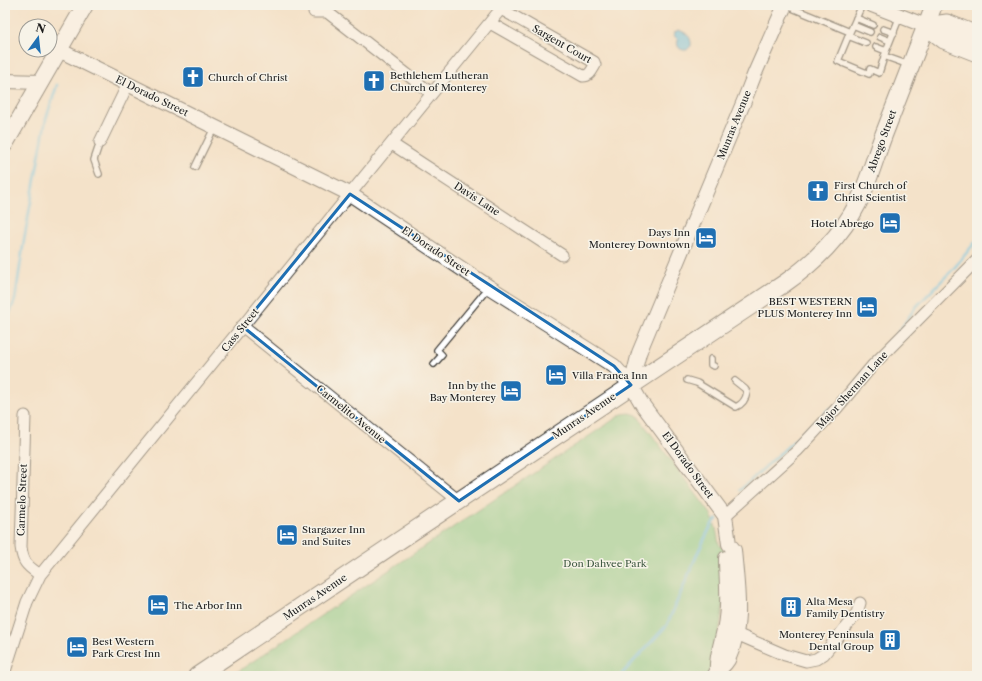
<svg xmlns="http://www.w3.org/2000/svg" width="982" height="681" font-family="'Libre Caslon Text',serif">
  <rect width="100%" height="100%" fill="#f7f3e8"/>
  <filter id="ink" filterUnits="userSpaceOnUse"><feTurbulence type="fractalNoise" baseFrequency=".025" numOctaves="2"/><feDisplacementMap in="SourceGraphic" scale="8" xChannelSelector="R" yChannelSelector="G"/><feConvolveMatrix kernelMatrix="1 2 1 2 8 2 1 2 1" color-interpolation-filters="sRGB"/></filter>
  <filter id="wash" filterUnits="userSpaceOnUse"><feTurbulence type="fractalNoise" baseFrequency=".012" numOctaves="4" result="noise"/><feDisplacementMap in="SourceGraphic" scale="16" xChannelSelector="R" yChannelSelector="G"/><feGaussianBlur stdDeviation="0.9" result="paint"/><feColorMatrix in="noise" values="0 0 0 0 0 0 0 0 0 0 0 0 0 0 0 0 0 1.4 0 .05"/><feComposite in="paint" operator="in"/></filter>
  <g filter="url(#wash)">
    <rect width="100%" height="100%" fill="#f4e2c9"/>
    <path fill="#83ce8c" stroke="#507554" d="M630,413L637,415L711,514L716,528L719,544L730,557L713,676H231L622,414Z"/>
    <path fill="#6ac4e8" stroke="#437082" d="M678,30C686,32 692,37 691,46L687,50C679,51 676,46 678,39C675,37 673,36 675,32Z"/>
    <g fill="none" stroke-linecap="round" stroke-linejoin="round">
      <path stroke="#6ac4e8" stroke-width="3" d="M5,324L15,300L24,240L46,119L57,85
        M897,334L915,308L955,267L977,240
        M740,490L830,408
        M620,676L667,625L699,550L711,526L717,519"/>
    </g>
  </g>
  <g filter="url(#ink)">
    <g fill="none" stroke-linecap="round" stroke-linejoin="round">
      <g stroke="#3c3a36" stroke-width="8">
        <path id="service" d="M785,5L850,32L862,5
          M856,18L873,25
          M853,25L870,32
          M883,29L894,33
          M850,32L838,61L869,74L870,69L879,73L886,51L900,16
          M848,36L866,43
          M880,37L890,41
          M876,47L886,51
          M884,56L909,65
          M195,167L214,128
          M99,174L94,160L100,142
          M711,359V365L714,366
          M434,364L442,355L437,350L489,287
          M687,380L697,383L736,407C743,404 746,399 747,392L745,389L735,381"/>
      </g>
      <g stroke="#3c3a36" stroke-width="13">
        <path id="minor" d="M314,12H327L431,93
          M490,23L583,76C590,76 592,70 595,65L594,62L501,9
          M100,142L128,84
          M392,144L562,255
          M242,326L459,501
          M25,416L21,547C23,564 28,566 40,575
          M725,516L797,451L837,408L873,365L977,260
          M730,630L734,633L785,655L806,661L816,659L824,654L849,623L857,613L860,603
          M5,671L27,602L40,575L504,5"/>
      </g>
      <g stroke="#3c3a36" stroke-width="16">
        <path id="tertiary" d="M872,5L926,26
          M59,50L350,194L489,287L614,366L631,385L642,404L725,516L729,544L734,550C737,586 744,626 728,660C724,667 718,669 714,676
          M5,81L41,82
          M631,385L639,353L744,101L755,73L785,5
          M717,670C715,657 725,633 726,618C729,598 726,578 726,558"/>
      </g>
      <g stroke="#3c3a36" stroke-width="18">
        <path id="secondary" d="M926,26L934,5
          M5,144L85,5"/>
      </g>
      <g stroke="#3c3a36" stroke-width="19">
        <path id="primary" d="M926,26L944,40L977,53
          M926,26L947,23L977,35
          M197,676C393,545 588,413 785,283C814,263 842,235 858,203C869,181 875,157 884,134C898,98 912,62 926,26"/>
      </g>
      <use href="#service" stroke="#fff" stroke-width="5.5"/>
      <use href="#minor" stroke="#fff" stroke-width="11"/>
      <use href="#tertiary" stroke="#fff" stroke-width="14"/>
      <use href="#secondary" stroke="#fff" stroke-width="16"/>
      <use href="#primary" stroke="#fff" stroke-width="17"/>
    </g>
  </g>
  <path d="M0 0H982V681H0ZM350,194L614,366L631,385L459,501L242,326Z" fill="#f4e2c9" fill-opacity=".55" fill-rule="evenodd"/>
  <path fill="none" stroke="#1f6fb2" stroke-width="3" stroke-linejoin="round" d="M350,194L614,366L631,385L459,501L242,326Z"/>
  <defs>
    <g id="church-square" transform="scale(1.15)"><rect x="-9" y="-9" width="18" height="18" rx="4" fill="#1f6fb2" stroke="#f7f3e8"/><path d="M-1.2-6h2.4v3.5h3.3v2.4h-3.3V6h-2.4V-.1h-3.3v-2.4h3.3Z" fill="#fff"/></g>
    <g id="hotel-square" transform="scale(1.15)"><rect x="-9" y="-9" width="18" height="18" rx="4" fill="#1f6fb2" stroke="#f7f3e8"/><path d="M-6-4.5h1.5V1H6V5H4.5V3h-9V5H-6ZM-4 0a1.8 1.8 0 1 1 3.6 0ZM.5 0V-2.5h3Q6-2.5 6 0Z" fill="#fff"/></g>
    <g id="building-square" transform="scale(1.15)"><rect x="-9" y="-9" width="18" height="18" rx="4" fill="#1f6fb2" stroke="#f7f3e8"/><path d="M-4-6H4V6H1V3H-1V6H-4ZM-2.5-4.3h1.7v1.8h-1.7ZM.8-4.3h1.7v1.8H.8ZM-2.5-1h1.7V.8h-1.7ZM.8-1h1.7V.8H.8Z" fill="#fff"/></g>
  </defs>
  <g fill-rule="evenodd">
    <use href="#church-square" x="193" y="77"/>
    <use href="#church-square" x="374" y="81"/>
    <use href="#church-square" x="818" y="191"/>
    <use href="#hotel-square" x="890" y="223"/>
    <use href="#hotel-square" x="706" y="238"/>
    <use href="#hotel-square" x="867" y="307"/>
    <use href="#hotel-square" x="556" y="375"/>
    <use href="#hotel-square" x="511" y="391"/>
    <use href="#hotel-square" x="287" y="535"/>
    <use href="#hotel-square" x="158" y="605"/>
    <use href="#building-square" x="791" y="607"/>
    <use href="#building-square" x="890" y="640"/>
    <use href="#hotel-square" x="77" y="647"/>
  </g>
  <g text-anchor="middle" dominant-baseline="central" stroke-width="3" stroke-linejoin="round" paint-order="stroke">
    <g font-size="10" fill="#1c1c1c" stroke="#f7f3e8">
      <text transform="translate(562 44) rotate(30)">Sargent Court</text>
      <text transform="translate(152 96) rotate(26)">El Dorado Street</text>
      <text transform="translate(734 125) rotate(-68)">Munras Avenue</text>
      <text transform="translate(882 141) rotate(-70)">Abrego Street</text>
      <text transform="translate(477 199) rotate(33)">Davis Lane</text>
      <text transform="translate(436 251) rotate(34)">El Dorado Street</text>
      <text transform="translate(240 330) rotate(-51)">Cass Street</text>
      <text transform="translate(852 390) rotate(-48)">Major Sherman Lane</text>
      <text transform="translate(351 414) rotate(39)">Carmelito Avenue</text>
      <text transform="translate(584 416) rotate(-34)">Munras Avenue</text>
      <text transform="translate(688 465) rotate(54)">El Dorado Street</text>
      <text transform="translate(22 500) rotate(-88)">Carmelo Street</text>
      <text transform="translate(315 597) rotate(-34)">Munras Avenue</text>
    </g>
    <g font-size="10" fill="#1c1c1c" stroke="#f7f3e8" text-anchor="start">
      <text x="390" y="75">Bethlehem Lutheran<tspan x="390" dy="12">Church of Monterey</tspan></text>
      <text x="208" y="77">Church of Christ</text>
      <text x="834" y="185">First Church of<tspan x="834" dy="12">Christ Scientist</tspan></text>
      <text x="874" y="223" text-anchor="end">Hotel Abrego</text>
      <text x="690" y="232" text-anchor="end">Days Inn<tspan x="690" dy="12">Monterey Downtown</tspan></text>
      <text x="852" y="301" text-anchor="end">BEST WESTERN<tspan x="852" dy="12">PLUS Monterey Inn</tspan></text>
      <text x="572" y="375">Villa Franca Inn</text>
      <text x="496" y="385" text-anchor="end">Inn by the<tspan x="496" dy="12">Bay Monterey</tspan></text>
      <text x="302" y="529">Stargazer Inn<tspan x="302" dy="12">and Suites</tspan></text>
      <text x="806" y="601">Alta Mesa<tspan x="806" dy="12">Family Dentistry</tspan></text>
      <text x="174" y="605">The Arbor Inn</text>
      <text x="874" y="634" text-anchor="end">Monterey Peninsula<tspan x="874" dy="12">Dental Group</tspan></text>
      <text x="92" y="641">Best Western<tspan x="92" dy="12">Park Crest Inn</tspan></text>
    </g>
    <g font-size="10" fill="#405a43" stroke="#f7f3e8">
      <text x="605" y="563">Don Dahvee Park</text>
    </g>
  </g>
  <rect width="982" height="681" fill="none" stroke="#f7f3e8" stroke-width="20"/>
  <g transform="translate(38 38) rotate(15)"><circle r="19" fill="#f7f3e8" stroke="#9f9d96"/>
  <path d="M0-3L7 15L0 10L-7 15Z" fill="#1f6fb2"/>
  <text y="-6" font-size="11" font-weight="bold" text-anchor="middle" fill="#1c1c1c">N</text>
  </g>
</svg>
